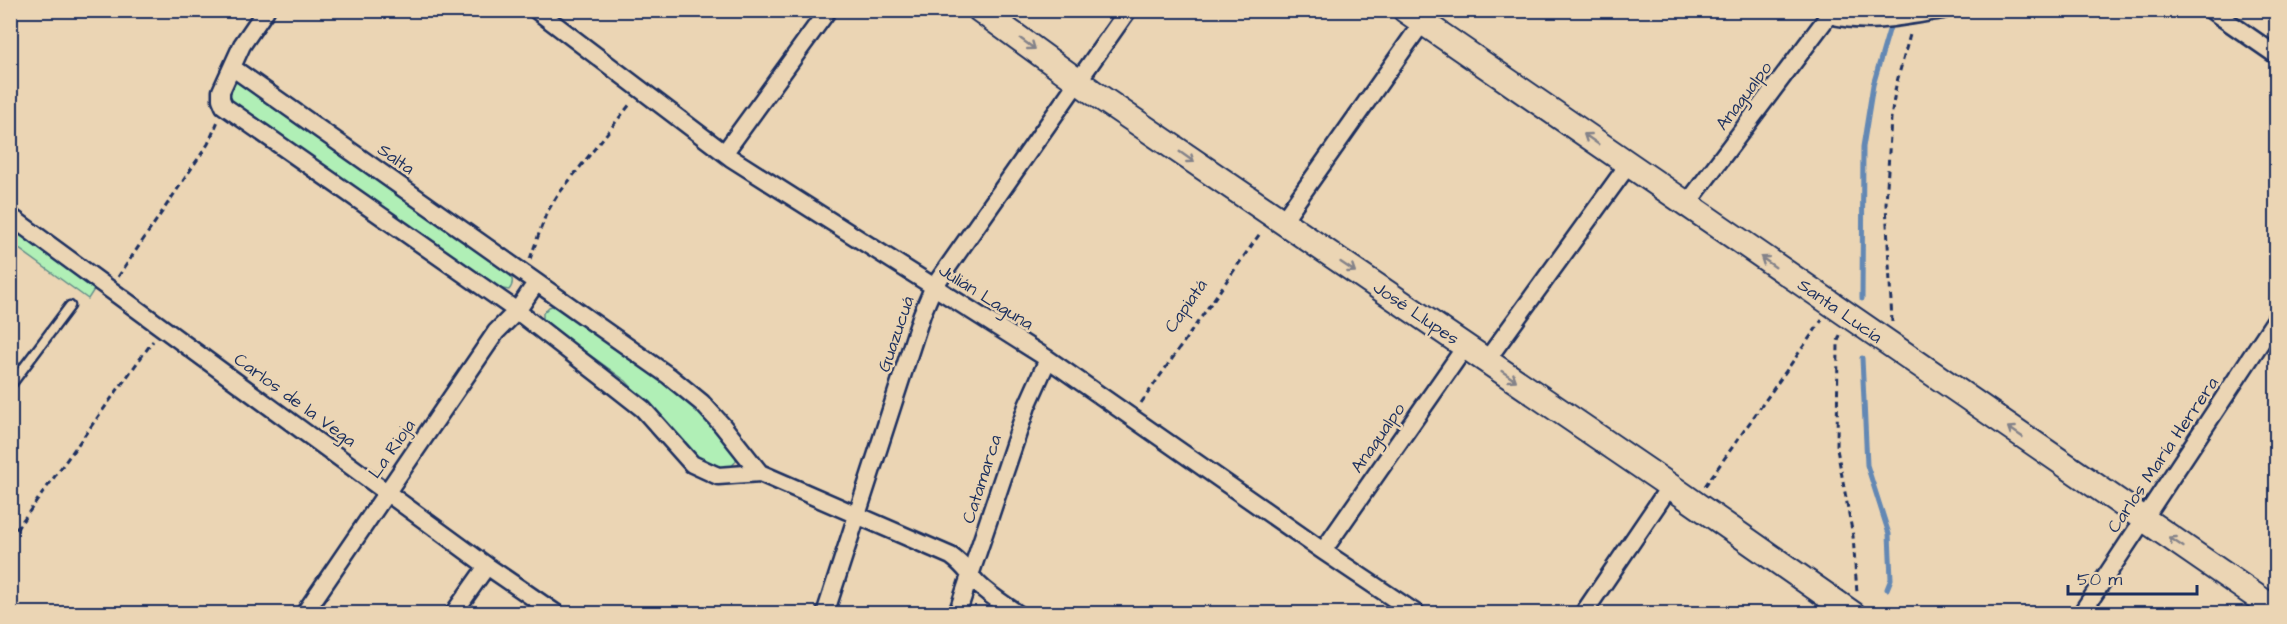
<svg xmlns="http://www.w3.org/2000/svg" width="2287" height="624" font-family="'Architects Daughter',sans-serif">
  <rect width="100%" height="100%" fill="#ebd5b4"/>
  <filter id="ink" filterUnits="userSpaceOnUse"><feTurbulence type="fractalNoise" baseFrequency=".0167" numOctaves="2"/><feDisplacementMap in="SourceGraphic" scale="12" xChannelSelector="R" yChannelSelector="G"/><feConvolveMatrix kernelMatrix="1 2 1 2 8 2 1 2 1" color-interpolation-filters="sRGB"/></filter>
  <g filter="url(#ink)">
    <path fill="#b0efb6" stroke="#668f8a" stroke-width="1.5" d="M231,81H239L509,272C513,278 514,284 509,290L497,288L229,101L227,90Z
      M11,227L95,288L88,299L11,243Z
      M555,305L678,387L736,451V461L731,467H720L695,456L626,381L547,324L543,320V313L549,307Z"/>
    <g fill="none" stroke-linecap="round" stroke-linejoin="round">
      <path stroke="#6388b4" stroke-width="5" d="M1862,299L1863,147L1873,85L1890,27
        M1862,358L1867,465L1889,534L1891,579L1887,589"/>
      <g stroke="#1b2f5e" stroke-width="13">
        <path id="lane" d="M10,386L70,306"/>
      </g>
      <g stroke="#1b2f5e" stroke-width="21">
        <path id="street" d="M266,10L242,45L221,91V99L224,106L517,311L601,376L643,409L692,464L718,476L760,473
          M536,10L731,158L1048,359L1323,551L1417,614
          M2211,10L2276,55
          M1829,15C1870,25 1901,17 1943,10
          M233,68L669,376L702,403L722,425L760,473L951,556C964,565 968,573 978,584C990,596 1004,604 1018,614
          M725,152L828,10
          M1687,204L1829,15
          M10,216L487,566L557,614
          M1282,222L1422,23
          M1486,361L1628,165
          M1323,551L1465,347
          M304,614L496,332L517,311L536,283
          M453,614L487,566
          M825,614L922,314L933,288L1128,10
          M957,614L1027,406L1048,359
          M1583,614L1670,486
          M2081,614L2276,319"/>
      </g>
      <g stroke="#1b2f5e" stroke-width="28">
        <path id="secondary" d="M980,10L1094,93L1670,486L1853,614
          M1405,10L2276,610"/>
      </g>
      <path stroke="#1b2f5e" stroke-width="3" stroke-dasharray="6 4.5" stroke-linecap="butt" d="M530,259L546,214L557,196L631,103
        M118,277L208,144L218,121
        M1892,322L1886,204L1891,118L1896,85L1911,31
        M1840,335L1838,341L1837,449L1853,536L1857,593
        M1141,403L1261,232
        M1705,486L1822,320
        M10,538L153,341"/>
      <use href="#lane" stroke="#ebd5b4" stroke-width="8"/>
      <use href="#street" stroke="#ebd5b4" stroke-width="16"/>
      <use href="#secondary" stroke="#ebd5b4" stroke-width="24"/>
    </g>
    <defs><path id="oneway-shaft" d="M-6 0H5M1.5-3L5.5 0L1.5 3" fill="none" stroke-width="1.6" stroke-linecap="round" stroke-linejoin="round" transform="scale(1.5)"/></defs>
    <g stroke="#838289">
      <use href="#oneway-shaft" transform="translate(1028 44) rotate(36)"/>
      <use href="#oneway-shaft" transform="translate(1591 139) rotate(-145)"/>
      <use href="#oneway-shaft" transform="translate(1187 157) rotate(35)"/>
      <use href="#oneway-shaft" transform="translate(1768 262) rotate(-145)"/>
      <use href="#oneway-shaft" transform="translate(1348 267) rotate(34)"/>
      <use href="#oneway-shaft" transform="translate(1509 376) rotate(34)"/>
      <use href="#oneway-shaft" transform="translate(2015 432) rotate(-146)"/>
      <use href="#oneway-shaft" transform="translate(2176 542) rotate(-146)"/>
    </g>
  </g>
  <g text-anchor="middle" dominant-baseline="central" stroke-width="5" stroke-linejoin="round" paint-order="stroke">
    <g font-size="18" fill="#1b2f5e" stroke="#ebd5b4">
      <text transform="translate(1744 96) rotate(-53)">Anagualpo</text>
      <text transform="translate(396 159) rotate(35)">Salta</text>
      <text transform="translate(986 297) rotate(32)">Julián Laguna</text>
      <text transform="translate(1186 306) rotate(-55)">Capiatá</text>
      <text transform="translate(1840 311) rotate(35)">Santa Lucía</text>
      <text transform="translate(1416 313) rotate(34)">José Llupes</text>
      <text transform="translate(896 334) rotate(-71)">Guazucuá</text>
      <text transform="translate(295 400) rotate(36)">Carlos de la Vega</text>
      <text transform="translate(1378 438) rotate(-55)">Anagualpo</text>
      <text transform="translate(392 449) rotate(-55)">La Rioja</text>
      <text transform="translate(2163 455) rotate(-56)">Carlos María Herrera</text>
      <text transform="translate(982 479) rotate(-72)">Catamarca</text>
    </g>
  </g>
  <rect width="2287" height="624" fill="none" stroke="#ebd5b4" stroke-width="36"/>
  <rect x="18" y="18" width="2251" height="588" fill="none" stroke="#1b2f5e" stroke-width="2" filter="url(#ink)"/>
  <path d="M2068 585v9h129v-9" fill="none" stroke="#1b2f5e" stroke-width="3"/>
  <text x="2077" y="585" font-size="18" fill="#1b2f5e" stroke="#ebd5b4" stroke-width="4.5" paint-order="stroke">50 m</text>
</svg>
